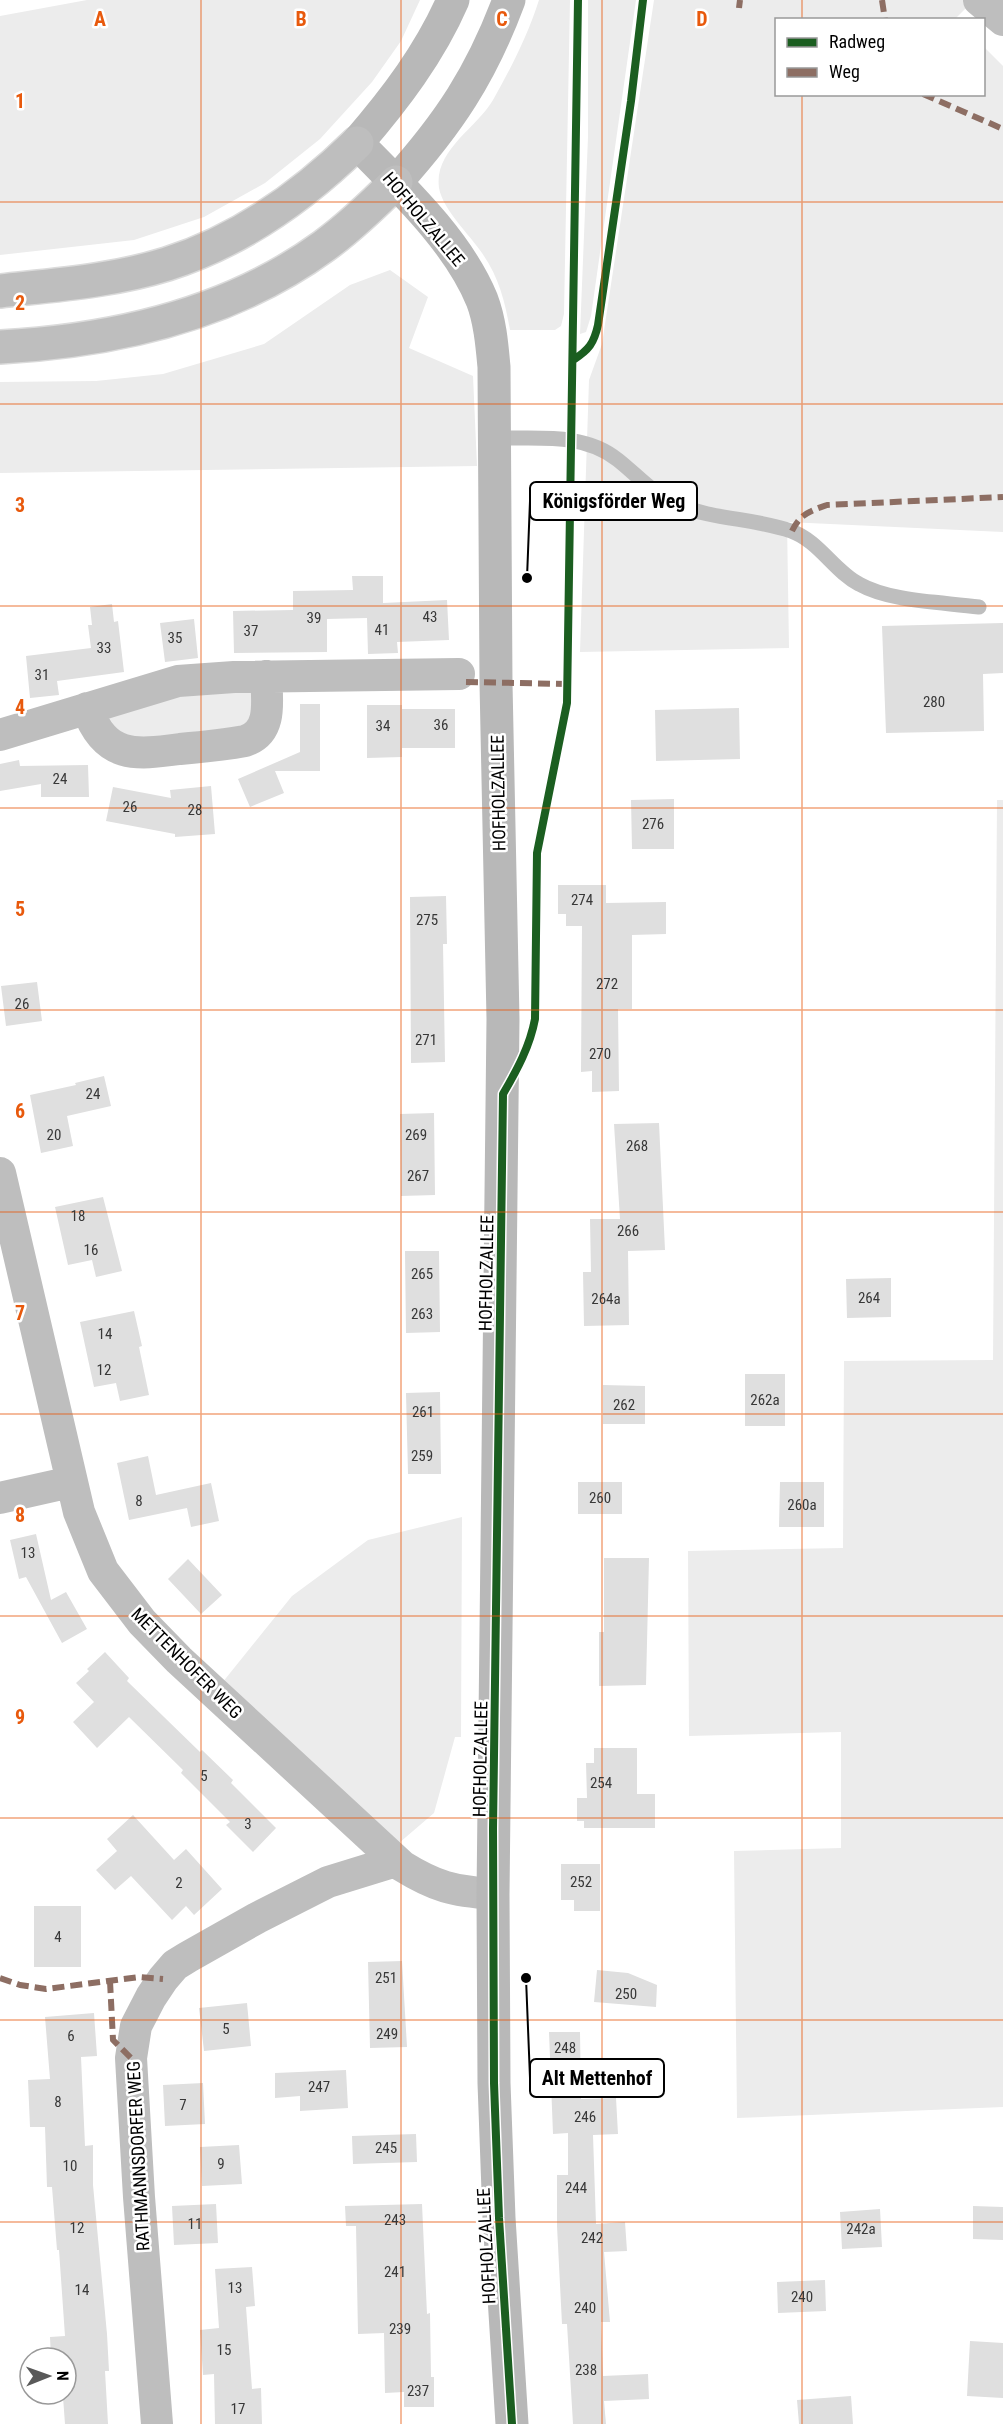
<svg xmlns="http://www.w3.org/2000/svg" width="1003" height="2424" font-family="'Roboto Condensed',sans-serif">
  <rect width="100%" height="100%" fill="#fff"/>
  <path fill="#ececec" d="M87,0H420L401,41L372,82L320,139L265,183L204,217L134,240L0,255V16Z
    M539,0H570L564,314L561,326L555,330H510C505,302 499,277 482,253C470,235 443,210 439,188C434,150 476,129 493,100C511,68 528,35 539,0Z
    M588,0H636L591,316L586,332L580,334L588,137Z
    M654,0H964L969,5L955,19L776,20V94H984V47L1003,66V532L787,522L789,648L580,652L589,380L602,344Z
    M390,270L428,297L409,348L473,376L477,466L0,473V382L96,381L163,374L264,344L350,285Z
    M254,690L250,728L132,744L108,721L110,715L163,695Z
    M997,800H1003V2107L737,2118L734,1851L841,1848V1732L689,1736L688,1551L843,1548L844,1361L993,1360Z
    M462,1517L461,1737H455L434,1813L399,1843L222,1683L292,1596L368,1540Z"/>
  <path fill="#dfdfdf" d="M352,576H383V603L447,600L449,640L397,642L398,653L368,654L367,618L327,619V652L234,653L233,611L293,610V591L353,590Z
    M112,604L114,622L118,621L124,672L57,681L59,695L30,698L26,656L91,648L88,625H92L90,607Z
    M194,619L198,658L165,662L160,623Z
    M1003,623V673L983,674L984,731L886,733L882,626Z
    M300,704H320V771H275L284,793L250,807L238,779L300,752Z
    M367,705H402V709H455V748H402V757L367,758Z
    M739,708L740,759L656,761L655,710Z
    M19,760L20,766L88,765L89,797H41V784L0,791V764Z
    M211,786L215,834L175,837V834L106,821L113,787L171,798L170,790Z
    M674,799V849H632L631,800Z
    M558,885H606V903L666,902V934L632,935V1009H618L619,1091L592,1092V1071L581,1072L582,926H566V914H558Z
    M446,896L447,944H443L445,1062L411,1063L410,897Z
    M37,982L42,1021L6,1026L1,986Z
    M104,1076L111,1106L67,1116L73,1146L41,1153L30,1095L76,1085L75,1083Z
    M434,1113L435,1195L401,1196L400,1114Z
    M659,1123L665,1250L628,1251L629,1325L584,1326L583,1272H591L590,1219H620L614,1124Z
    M103,1197L122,1271L96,1277L92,1260L68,1265L55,1207Z
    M405,1251H439L440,1332L406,1333Z
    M891,1278V1317L847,1318L846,1279Z
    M134,1311L142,1346L139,1347L149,1395L120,1401L116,1383L94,1387L80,1322Z
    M745,1374H785V1426H745Z
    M603,1385L645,1386V1424H603Z
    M440,1392L441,1474H408L406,1393Z
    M148,1456L156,1495L211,1483L219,1521L191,1527L187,1508L129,1520L117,1463Z
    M578,1482H622V1514H578Z
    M780,1482H824V1527H779Z
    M36,1534L51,1600L66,1592L87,1629L62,1643L26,1577L19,1579L10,1540Z
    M604,1558H649L646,1685L599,1686V1632H604Z
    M188,1559L222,1595L201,1614L168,1579Z
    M105,1652L129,1678L127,1681L200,1752L202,1750L233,1780L231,1783L276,1828L253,1852L226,1825L230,1822L181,1773L183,1770L129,1717L97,1748L73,1722L94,1702L76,1683L89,1671L87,1669Z
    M594,1748H637V1794H655V1828H584V1821H577V1798H587L586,1763H594Z
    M133,1815L174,1860L186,1849L222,1889L194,1915L186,1906L172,1920L131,1876L115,1890L96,1870L117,1851L107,1839Z
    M561,1864H600V1911H574V1900H561Z
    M34,1906H81V1967H34Z
    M402,1961L407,2047L370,2048L368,1962Z
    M597,1970L628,1973L657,1985L656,2007L594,2002Z
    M247,2003L251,2046L204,2051L199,2008Z
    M94,2013L97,2056L81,2057L85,2146L93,2145V2185L107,2334L109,2371H105L108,2424H65L63,2397H66V2358H51L50,2337L65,2336L59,2250H57L52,2187H47L45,2127H30L28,2080L50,2079L45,2017Z
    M549,2032H580L581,2099L616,2098L618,2134L593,2135L596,2224L625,2222L627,2251L604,2252L610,2322H601L603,2376L648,2374L649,2399L604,2401L606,2424H573L567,2324H562L557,2226V2175H568V2133L553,2134Z
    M346,2070L348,2108L300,2111V2096L275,2098V2073Z
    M203,2083L205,2124L165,2126L163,2085Z
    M416,2134L417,2162L353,2164L352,2136Z
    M239,2145L242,2184L202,2186L200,2147Z
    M216,2204L218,2243L174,2245L172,2206Z
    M422,2204L427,2314L430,2313L431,2377H434V2407H404V2392L385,2393L384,2333L358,2334L356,2226H346L345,2206Z
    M973,2206L1003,2207V2240L973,2239Z
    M880,2209L882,2247L842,2249L840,2212Z
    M252,2267L255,2306L246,2307L252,2389L261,2388L262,2424H215L214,2374L203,2375L200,2330L219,2328L215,2269Z
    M825,2280L826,2311L778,2313L777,2282Z
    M970,2341L1003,2343V2398L967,2396Z
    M851,2396L853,2424H799L797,2400Z"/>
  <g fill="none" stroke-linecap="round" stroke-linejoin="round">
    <g stroke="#dbdbdb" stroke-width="36">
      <path id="highway" d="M0,291C55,285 113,281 167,264C240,241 303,196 357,143
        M0,347C113,341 231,314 324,246C350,227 373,205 396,182"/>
    </g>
    <path stroke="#bebebe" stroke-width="15" d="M496,438C537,439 584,432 618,460C637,475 653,494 676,504C713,520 754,518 791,531C819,541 834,571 859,584C891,602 942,602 979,607"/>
    <path stroke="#bebebe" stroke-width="32" d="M979,0L1003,20
      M87,708C105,759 135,755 180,749C202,747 223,745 245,741C273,732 267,700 266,676
      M0,735L178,681L234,677L459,674
      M0,1173L79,1512L103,1571L142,1622L179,1660L402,1866C436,1887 453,1891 493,1894
      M0,1498L71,1482
      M157,2424L139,2197L131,2058L136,2026L151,1997L163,1979L175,1965L188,1957L257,1918L328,1882L396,1861"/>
    <path stroke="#b8b8b8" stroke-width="33" d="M453,0C430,53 395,99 357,143C401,188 458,241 482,300C490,321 492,345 494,367L496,683L503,1019L493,1894L494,2083L499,2218L512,2424
      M396,182C449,123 481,75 509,0"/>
    <use href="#highway" stroke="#bebebe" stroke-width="33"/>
    <path stroke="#8d6e63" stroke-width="6" stroke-dasharray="12 6" stroke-linecap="butt" d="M882,0L885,20
      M739,8L740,0
      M923,94L1003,129
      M792,531C800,514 810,511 827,505L1003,497
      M466,682L567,684
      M0,1978L20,1985L46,1989L139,1977L163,1979
      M110,1981L113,2040L131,2058"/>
    <g stroke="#fff" stroke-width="11">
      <path id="cycleway" d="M573,360C589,350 594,343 598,325L631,101L643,0
        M512,2424L499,2218L494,2083L493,1829L503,1094C517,1070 530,1046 535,1019L537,853L567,703L578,0"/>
    </g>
    <use href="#cycleway" stroke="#1b5e20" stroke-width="8"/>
  </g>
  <path fill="none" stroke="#e8590c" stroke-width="1.5" stroke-opacity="0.55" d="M201,0V2424M401,0V2424M602,0V2424M802,0V20M802,94V2424M0,202H1003M0,404H1003M0,606H1003M0,808H1003M0,1010H1003M0,1212H1003M0,1414H1003M0,1616H1003M0,1818H1003M0,2020H1003M0,2222H1003"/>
  <g text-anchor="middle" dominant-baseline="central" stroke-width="5" stroke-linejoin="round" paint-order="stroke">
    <g font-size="15" fill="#383838">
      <text x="430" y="617">43</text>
      <text x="314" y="618">39</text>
      <text x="382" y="630">41</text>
      <text x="251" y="631">37</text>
      <text x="175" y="638">35</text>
      <text x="104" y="648">33</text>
      <text x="42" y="675">31</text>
      <text x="934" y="702">280</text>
      <text x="441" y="725">36</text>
      <text x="383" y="726">34</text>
      <text x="60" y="779">24</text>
      <text x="130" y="807">26</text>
      <text x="195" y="810">28</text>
      <text x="653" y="824">276</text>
      <text x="582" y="900">274</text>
      <text x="427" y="920">275</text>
      <text x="607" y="984">272</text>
      <text x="22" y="1004">26</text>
      <text x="426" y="1040">271</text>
      <text x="600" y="1054">270</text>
      <text x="93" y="1094">24</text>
      <text x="54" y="1135">20</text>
      <text x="416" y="1135">269</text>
      <text x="637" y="1146">268</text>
      <text x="418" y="1176">267</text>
      <text x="78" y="1216">18</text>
      <text x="628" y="1231">266</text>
      <text x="91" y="1250">16</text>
      <text x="422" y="1274">265</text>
      <text x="869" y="1298">264</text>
      <text x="606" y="1299">264a</text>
      <text x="422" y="1314">263</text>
      <text x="105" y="1334">14</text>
      <text x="104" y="1370">12</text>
      <text x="765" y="1400">262a</text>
      <text x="624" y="1405">262</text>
      <text x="423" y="1412">261</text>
      <text x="422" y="1456">259</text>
      <text x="600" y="1498">260</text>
      <text x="139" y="1501">8</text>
      <text x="802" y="1505">260a</text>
      <text x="28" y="1553">13</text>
      <text x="204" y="1776">5</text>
      <text x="601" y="1783">254</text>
      <text x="248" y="1824">3</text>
      <text x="581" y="1882">252</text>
      <text x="179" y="1883">2</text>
      <text x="58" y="1937">4</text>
      <text x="386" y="1978">251</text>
      <text x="626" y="1994">250</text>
      <text x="226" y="2029">5</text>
      <text x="387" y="2034">249</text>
      <text x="71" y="2036">6</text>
      <text x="565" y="2048">248</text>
      <text x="319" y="2087">247</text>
      <text x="58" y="2102">8</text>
      <text x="183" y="2105">7</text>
      <text x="585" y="2117">246</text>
      <text x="386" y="2148">245</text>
      <text x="221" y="2164">9</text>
      <text x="70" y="2166">10</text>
      <text x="576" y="2188">244</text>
      <text x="395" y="2220">243</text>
      <text x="195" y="2224">11</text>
      <text x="77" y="2228">12</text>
      <text x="861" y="2229">242a</text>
      <text x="592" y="2238">242</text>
      <text x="395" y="2272">241</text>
      <text x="235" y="2288">13</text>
      <text x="82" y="2290">14</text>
      <text x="802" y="2297">240</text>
      <text x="585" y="2308">240</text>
      <text x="400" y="2329">239</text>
      <text x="224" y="2350">15</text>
      <text x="586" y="2370">238</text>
      <text x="418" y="2391">237</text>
      <text x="238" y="2409">17</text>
    </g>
    <g font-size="18" fill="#000" stroke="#fff">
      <text transform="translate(424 219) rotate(50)">HOFHOLZALLEE</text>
      <text transform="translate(498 793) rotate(-91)">HOFHOLZALLEE</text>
      <text transform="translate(486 1273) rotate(-89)">HOFHOLZALLEE</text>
      <text transform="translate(187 1663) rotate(45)">METTENHOFER WEG</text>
      <text transform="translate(480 1759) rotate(-89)">HOFHOLZALLEE</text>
      <text transform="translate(138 2156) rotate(-93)">RATHMANNSDORFER WEG</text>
      <text transform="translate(486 2246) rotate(-93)">HOFHOLZALLEE</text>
    </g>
  </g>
  <g font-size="20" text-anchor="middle" font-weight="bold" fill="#e8590c" stroke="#fff" stroke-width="5" stroke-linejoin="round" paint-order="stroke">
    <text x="100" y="26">A</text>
    <text x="301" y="26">B</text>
    <text x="502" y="26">C</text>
    <text x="702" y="26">D</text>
    <text x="20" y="108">1</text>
    <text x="20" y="310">2</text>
    <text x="20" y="512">3</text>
    <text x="20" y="714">4</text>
    <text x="20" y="916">5</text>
    <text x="20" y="1118">6</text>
    <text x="20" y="1320">7</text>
    <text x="20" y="1522">8</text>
    <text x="20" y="1724">9</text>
  </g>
  <path fill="none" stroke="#000" stroke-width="2" d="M527 578L530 501M526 1978L530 2078"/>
  <g fill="#000" stroke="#fff" stroke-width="2">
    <circle cx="527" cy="578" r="6"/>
    <circle cx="526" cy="1978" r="6"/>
  </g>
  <g fill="#fff" stroke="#000" stroke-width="2">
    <rect x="530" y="482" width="167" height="38" rx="6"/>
    <rect x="530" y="2059" width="134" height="38" rx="6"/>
  </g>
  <g font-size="20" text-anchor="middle" font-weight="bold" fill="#000">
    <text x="614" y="508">Königsförder Weg</text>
    <text x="597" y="2085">Alt Mettenhof</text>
  </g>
  <rect x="775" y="18" width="210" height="78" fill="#ffffff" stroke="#999999" stroke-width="1.5"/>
  <rect x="787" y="38" width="30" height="9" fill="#1b5e20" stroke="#999999" stroke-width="1.5"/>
  <text x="829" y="48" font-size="18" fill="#000000">Radweg</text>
  <rect x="787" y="68" width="30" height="9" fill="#8d6e63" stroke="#999999" stroke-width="1.5"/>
  <text x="829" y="78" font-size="18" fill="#000000">Weg</text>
  <g transform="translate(48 2376) rotate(89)"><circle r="28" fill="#ffffff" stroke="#999999" stroke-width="1.5"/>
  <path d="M0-4.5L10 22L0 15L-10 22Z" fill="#595959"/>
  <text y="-9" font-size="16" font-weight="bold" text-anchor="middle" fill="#000000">N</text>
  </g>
</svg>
